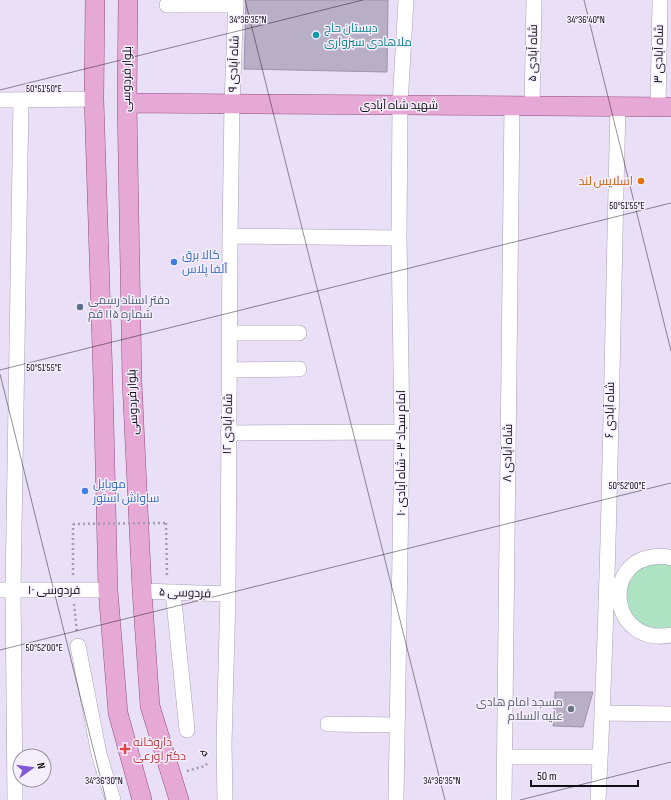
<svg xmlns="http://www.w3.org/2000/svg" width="671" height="800" font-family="'Sofia Sans Condensed',Cairo,sans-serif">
  <rect width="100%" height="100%" fill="#e9dff7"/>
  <path fill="#ade2c3" d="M652,561L671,563V628L661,631L639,624L626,605L627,582L633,572Z"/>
  <path fill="#b8aec5" stroke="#9d94aa" d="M246,0H388L387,72L244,69Z
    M555,692H593L583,727L553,726Z"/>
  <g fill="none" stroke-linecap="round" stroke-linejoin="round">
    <g stroke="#a9a0b6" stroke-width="16">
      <path id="minor" d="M167,5H236
        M0,100L94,99
        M532,107L534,0
        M658,107L660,0
        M230,236L399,238
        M229,333H299
        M229,370L299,369
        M228,433L402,432
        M671,558C663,555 655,556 647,558C601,571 614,646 671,635
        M0,590H108
        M142,591L228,594
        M173,592L187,730
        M78,646L99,754L113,800
        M602,713L671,714
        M328,724L396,725
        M504,757H600
        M15,800L13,590L21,100
        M225,800L224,744L228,594L230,236L232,104L236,0
        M396,800L402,432L399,238L400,105L406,0
        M504,800L512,106
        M598,800C610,569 612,338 618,107"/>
    </g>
    <g stroke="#904e80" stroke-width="20">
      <path id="major" d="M95,0L94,99L103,380L108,590L118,713L142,800
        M128,0L127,103L132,381L142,591L150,706L179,800
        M127,103L671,107"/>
    </g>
    <path stroke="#a39bae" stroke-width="2.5" stroke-dasharray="2 3" stroke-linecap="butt" d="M166,523L167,578
      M73,575V524
      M74,604L77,633
      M187,771L205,766L209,761"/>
    <use href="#minor" stroke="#fff" stroke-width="15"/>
    <use href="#major" stroke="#e6a9d5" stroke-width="19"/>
    <path stroke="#a39bae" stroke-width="2.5" stroke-dasharray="2 3" stroke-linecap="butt" d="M73,524L166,523"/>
  </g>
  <path fill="none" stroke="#110e15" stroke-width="1" stroke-opacity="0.45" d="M245,0L445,800M584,0L671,351M0,90L363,0M0,370L671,203M0,374L106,800M0,650L671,483M520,800L671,762"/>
  <circle fill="#0f9aa8" stroke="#f5effd" stroke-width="1.5" cx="316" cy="35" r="4"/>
  <circle fill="#e8710a" stroke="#f5effd" stroke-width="1.5" cx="641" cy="181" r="4"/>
  <g fill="#3f7fe0" stroke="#f5effd" stroke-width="1.5">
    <circle cx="174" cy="262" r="4"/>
    <circle cx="85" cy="491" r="4"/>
  </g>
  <circle fill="#5c6f8a" stroke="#f5effd" stroke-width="1.5" cx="80" cy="307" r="4"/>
  <circle fill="#6b7280" stroke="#f5effd" stroke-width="1.5" cx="571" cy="709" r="4"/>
  <path fill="#e0444e" stroke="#f5effd" stroke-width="1.5" d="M123 743h4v4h4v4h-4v4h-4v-4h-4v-4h4z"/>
  <g text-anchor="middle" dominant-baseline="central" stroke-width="3" stroke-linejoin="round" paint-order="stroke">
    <g font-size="12" fill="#0d838f" stroke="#f5effd" text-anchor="start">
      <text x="324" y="28">دبستان حاج<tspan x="324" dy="14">ملاهادی سبزواری</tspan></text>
    </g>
    <g font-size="12" fill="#110e15" stroke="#f5effd">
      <text transform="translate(533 53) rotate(-89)">شاه آبادی ۵</text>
      <text transform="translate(659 54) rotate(-89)">شاه آبادی ۳</text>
      <text transform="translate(234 64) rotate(-88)">شاه آبادی ۹</text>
      <text transform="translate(127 79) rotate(-89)">بلوار فردوسی</text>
      <text x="399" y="105">شهید شاه آبادی</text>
      <text transform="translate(133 402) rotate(-92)">بلوار فردوسی</text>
      <text transform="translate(610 410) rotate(-89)">شاه آبادی ۶</text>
      <text transform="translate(228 424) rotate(-89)">شاه آبادی ۱۲</text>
      <text transform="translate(401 453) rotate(-90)">امام سجاد ۳ - شاه آبادی ۱۰</text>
      <text transform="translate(508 453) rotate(-89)">شاه آبادی ۸</text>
      <text x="54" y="590">فردوسی ۱۰</text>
      <text transform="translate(185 593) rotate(2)">فردوسی ۵</text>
      <text transform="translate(204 753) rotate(-47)">۵</text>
    </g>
    <g font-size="12" fill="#c56008" stroke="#f5effd" text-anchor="end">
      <text x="633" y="181">اسلایس لند</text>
    </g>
    <g font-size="12" fill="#366cbe" stroke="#f5effd" text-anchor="start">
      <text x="182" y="255">کالا برق<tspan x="182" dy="14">آلفا پلاس</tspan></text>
      <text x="93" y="484">موبایل<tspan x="93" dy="14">ساواش استور</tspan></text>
    </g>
    <g font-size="12" fill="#4e5e75" stroke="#f5effd" text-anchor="start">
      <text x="88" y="300">دفتر اسناد رسمی<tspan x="88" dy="14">شماره ۱۱۵ قم</tspan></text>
    </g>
    <g font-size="12" fill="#5b616d" stroke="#f5effd" text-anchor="end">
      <text x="563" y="702">مسجد امام هادی<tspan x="563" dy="14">علیه السلام</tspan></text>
    </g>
    <g font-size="12" fill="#be3a42" stroke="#f5effd" text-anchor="start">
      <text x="133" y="742">داروخانه<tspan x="133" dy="14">دکتر اورعی</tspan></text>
    </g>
  </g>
  <g font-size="10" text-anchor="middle" fill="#110e15" stroke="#f5effd" stroke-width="3" stroke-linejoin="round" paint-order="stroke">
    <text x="248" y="23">34°36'35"N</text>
    <text x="586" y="23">34°36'40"N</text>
    <text x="44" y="92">50°51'50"E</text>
    <text x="627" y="209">50°51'55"E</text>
    <text x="44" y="371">50°51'55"E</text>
    <text x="627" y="489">50°52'00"E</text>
    <text x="44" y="651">50°52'00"E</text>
    <text x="104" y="784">34°36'30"N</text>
    <text x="442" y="784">34°36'35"N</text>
  </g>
  <g transform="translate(32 768) rotate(76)"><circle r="19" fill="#f5effd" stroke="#9a95a0"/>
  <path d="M0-3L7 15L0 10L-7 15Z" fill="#8159d3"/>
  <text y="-6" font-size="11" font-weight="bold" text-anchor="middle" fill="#110e15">N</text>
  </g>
  <path d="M531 780v6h107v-6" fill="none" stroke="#110e15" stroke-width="2"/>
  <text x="537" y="780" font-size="12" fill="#110e15" stroke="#f5effd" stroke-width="3" paint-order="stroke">50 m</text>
</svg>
